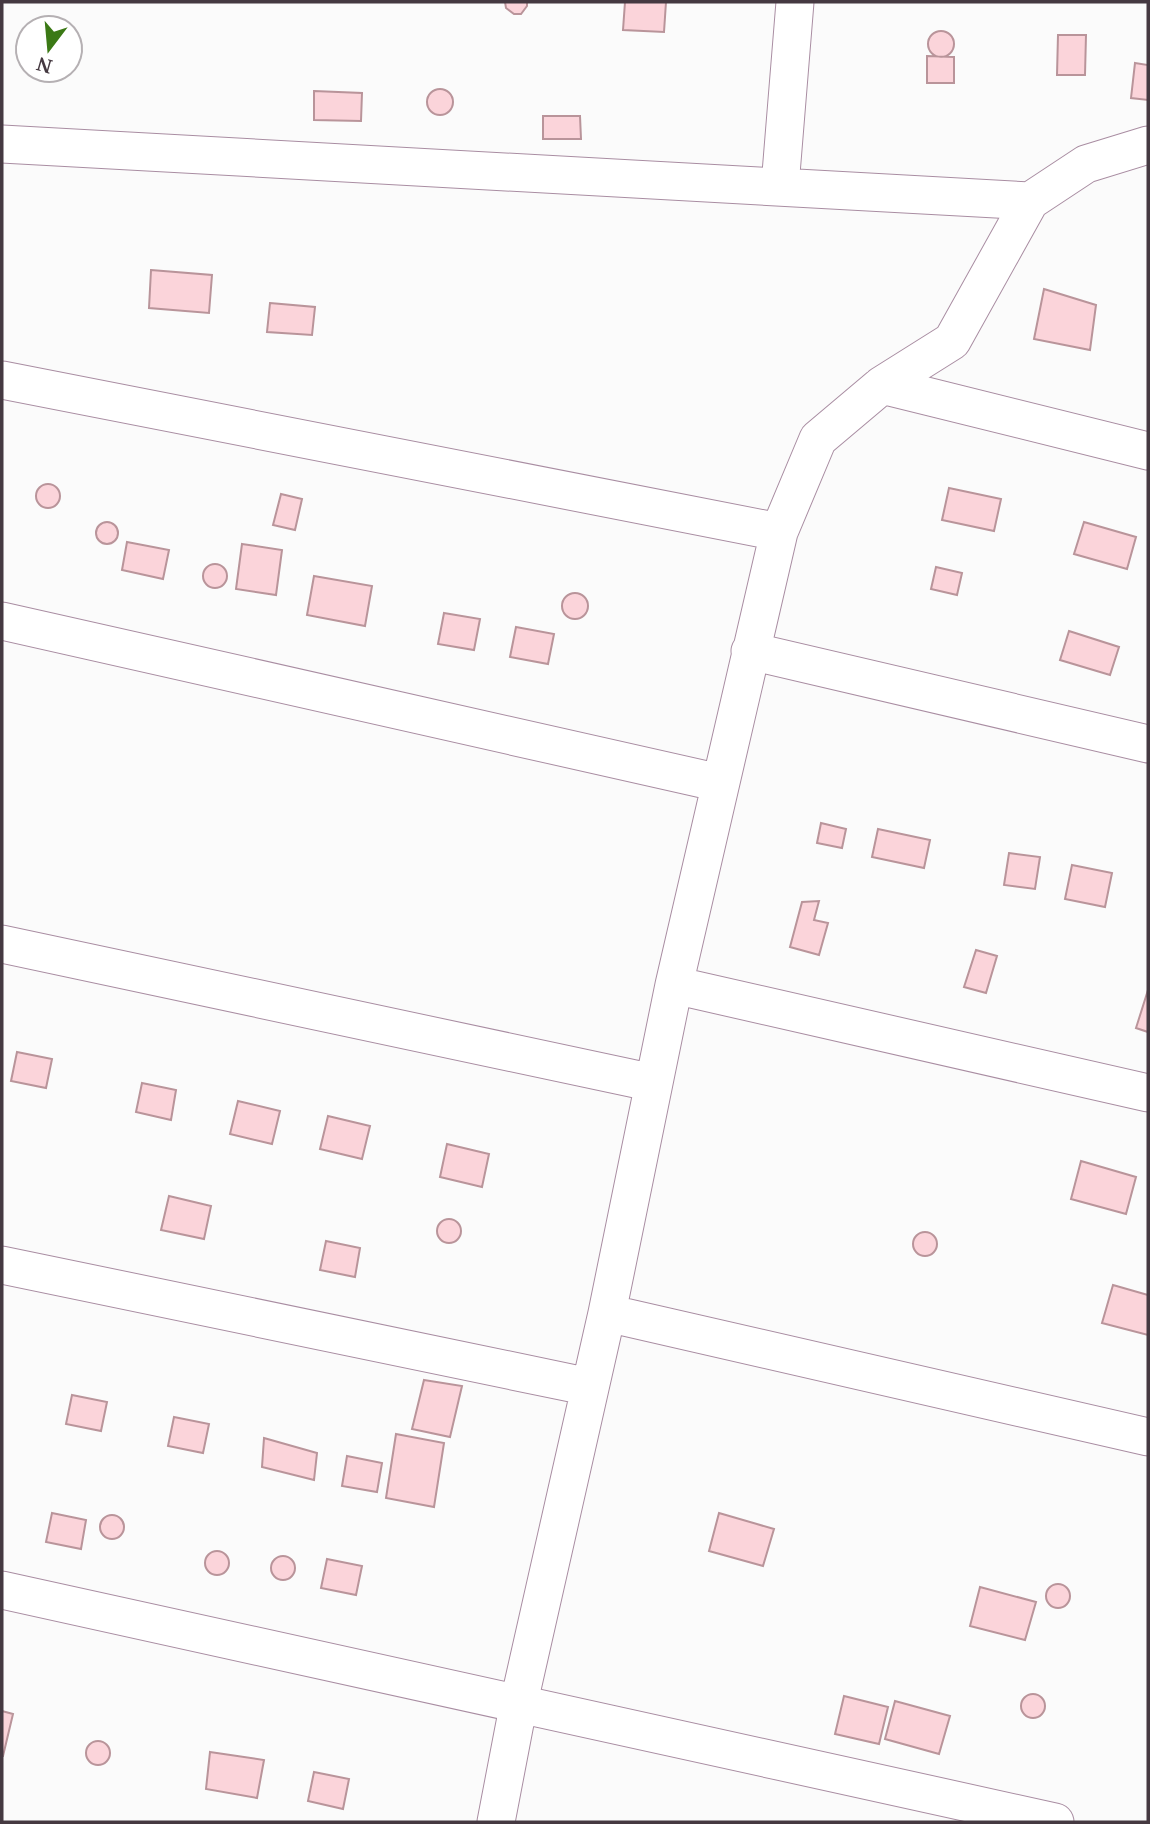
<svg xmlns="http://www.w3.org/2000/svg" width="1150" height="1824" font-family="'Noto Serif',serif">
  <rect width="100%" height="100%" fill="#fbfbfb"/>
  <path fill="#fbd4da" stroke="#b9949a" stroke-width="2" d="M505,2H527V6L521,14H514L506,8Z
    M625,2H666L664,32L623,30Z
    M928 44a13 13 0 1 1 26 0a13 13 0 1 1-26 0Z
    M1058,35H1086L1085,75H1057Z
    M927,56L954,57V83H927Z
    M1135,63L1148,65V100L1131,98Z
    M427 102a13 13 0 1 1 26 0a13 13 0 1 1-26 0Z
    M314,91L362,93L361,121L314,120Z
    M543,116H580L581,139H543Z
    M151,270L212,275L209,313L149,308Z
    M1044,289L1096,305L1090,350L1034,339Z
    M270,303L315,307L312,335L267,332Z
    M36 496a12 12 0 1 1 24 0a12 12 0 1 1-24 0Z
    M949,488L1001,499L994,531L942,520Z
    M281,494L302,499L295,530L273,525Z
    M1084,522L1136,537L1127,569L1074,554Z
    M96 533a11 11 0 1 1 22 0a11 11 0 1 1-22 0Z
    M127,542L169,550L163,579L122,570Z
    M242,544L282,550L276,595L236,589Z
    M203 576a12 12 0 1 1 24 0a12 12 0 1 1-24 0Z
    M936,567L962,573L957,595L931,589Z
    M314,576L372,586L365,626L307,615Z
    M562 606a13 13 0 1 1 26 0a13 13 0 1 1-26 0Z
    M444,613L480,619L474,650L438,644Z
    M516,627L554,634L548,664L510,657Z
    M1069,631L1119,647L1110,675L1060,660Z
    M821,823L846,829L842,848L817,843Z
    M878,829L930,840L924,868L872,857Z
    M1009,853L1040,857L1035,889L1004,885Z
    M1072,865L1112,873L1105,907L1065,899Z
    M819,901L814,920L828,923L819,955L790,947L802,902Z
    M976,950L997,956L986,993L964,987Z
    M1148,990V1032L1136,1028Z
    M17,1052L52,1059L46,1088L11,1081Z
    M142,1083L176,1090L171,1120L136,1112Z
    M238,1101L280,1111L272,1144L230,1134Z
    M328,1116L370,1126L362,1159L320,1149Z
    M447,1144L489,1154L482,1187L440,1177Z
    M1081,1161L1136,1177L1126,1214L1071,1199Z
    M169,1196L211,1206L204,1239L161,1230Z
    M437 1231a12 12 0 1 1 24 0a12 12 0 1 1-24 0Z
    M913 1244a12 12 0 1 1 24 0a12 12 0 1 1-24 0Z
    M326,1241L360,1248L355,1277L320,1270Z
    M1113,1285L1148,1295V1335L1102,1323Z
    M424,1380L462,1386L450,1437L412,1429Z
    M72,1395L107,1402L101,1431L66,1424Z
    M174,1417L209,1424L203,1453L168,1446Z
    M396,1434L444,1443L434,1507L386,1498Z
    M264,1438L317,1453L314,1480L262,1467Z
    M347,1456L382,1463L377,1492L342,1486Z
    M52,1513L86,1520L81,1549L46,1542Z
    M719,1513L774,1529L763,1566L709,1551Z
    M100 1527a12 12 0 1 1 24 0a12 12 0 1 1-24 0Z
    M205 1563a12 12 0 1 1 24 0a12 12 0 1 1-24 0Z
    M271 1568a12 12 0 1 1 24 0a12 12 0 1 1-24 0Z
    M327,1559L362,1566L356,1595L321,1588Z
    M1046 1596a12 12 0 1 1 24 0a12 12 0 1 1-24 0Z
    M980,1587L1036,1602L1025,1640L970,1626Z
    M1021 1706a12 12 0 1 1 24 0a12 12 0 1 1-24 0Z
    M844,1696L888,1707L879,1744L835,1734Z
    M895,1701L950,1716L939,1754L885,1739Z
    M2,1711L13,1714L3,1756H2Z
    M86 1753a12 12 0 1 1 24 0a12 12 0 1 1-24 0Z
    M210,1752L264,1760L257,1798L206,1789Z
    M314,1772L349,1779L343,1809L308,1801Z"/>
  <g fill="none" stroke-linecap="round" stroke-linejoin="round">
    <g stroke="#a98da2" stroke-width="39">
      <path id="minor" d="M2,144L1030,201
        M780,186L795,2
        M2,380L779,532
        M882,385L1148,451
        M2,621L720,783
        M750,651L1148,744
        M2,944L654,1083
        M674,985L1148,1093
        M2,1265L590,1387
        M607,1313L1148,1437
        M2,1590L1055,1822
        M496,1822L519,1702L607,1313L674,985L779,532L818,439L882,385L952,341L1030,201L1086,164L1148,145"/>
    </g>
    <use href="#minor" stroke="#fff" stroke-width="37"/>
  </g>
  <rect width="1150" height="1824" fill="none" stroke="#453941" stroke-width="7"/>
  <g transform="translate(49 49) rotate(196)"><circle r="33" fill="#ffffff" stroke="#b5b0b3" stroke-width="2"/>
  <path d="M0-5L12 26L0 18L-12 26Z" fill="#3b7915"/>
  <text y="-10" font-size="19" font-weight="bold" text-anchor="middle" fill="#453941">N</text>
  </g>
</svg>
